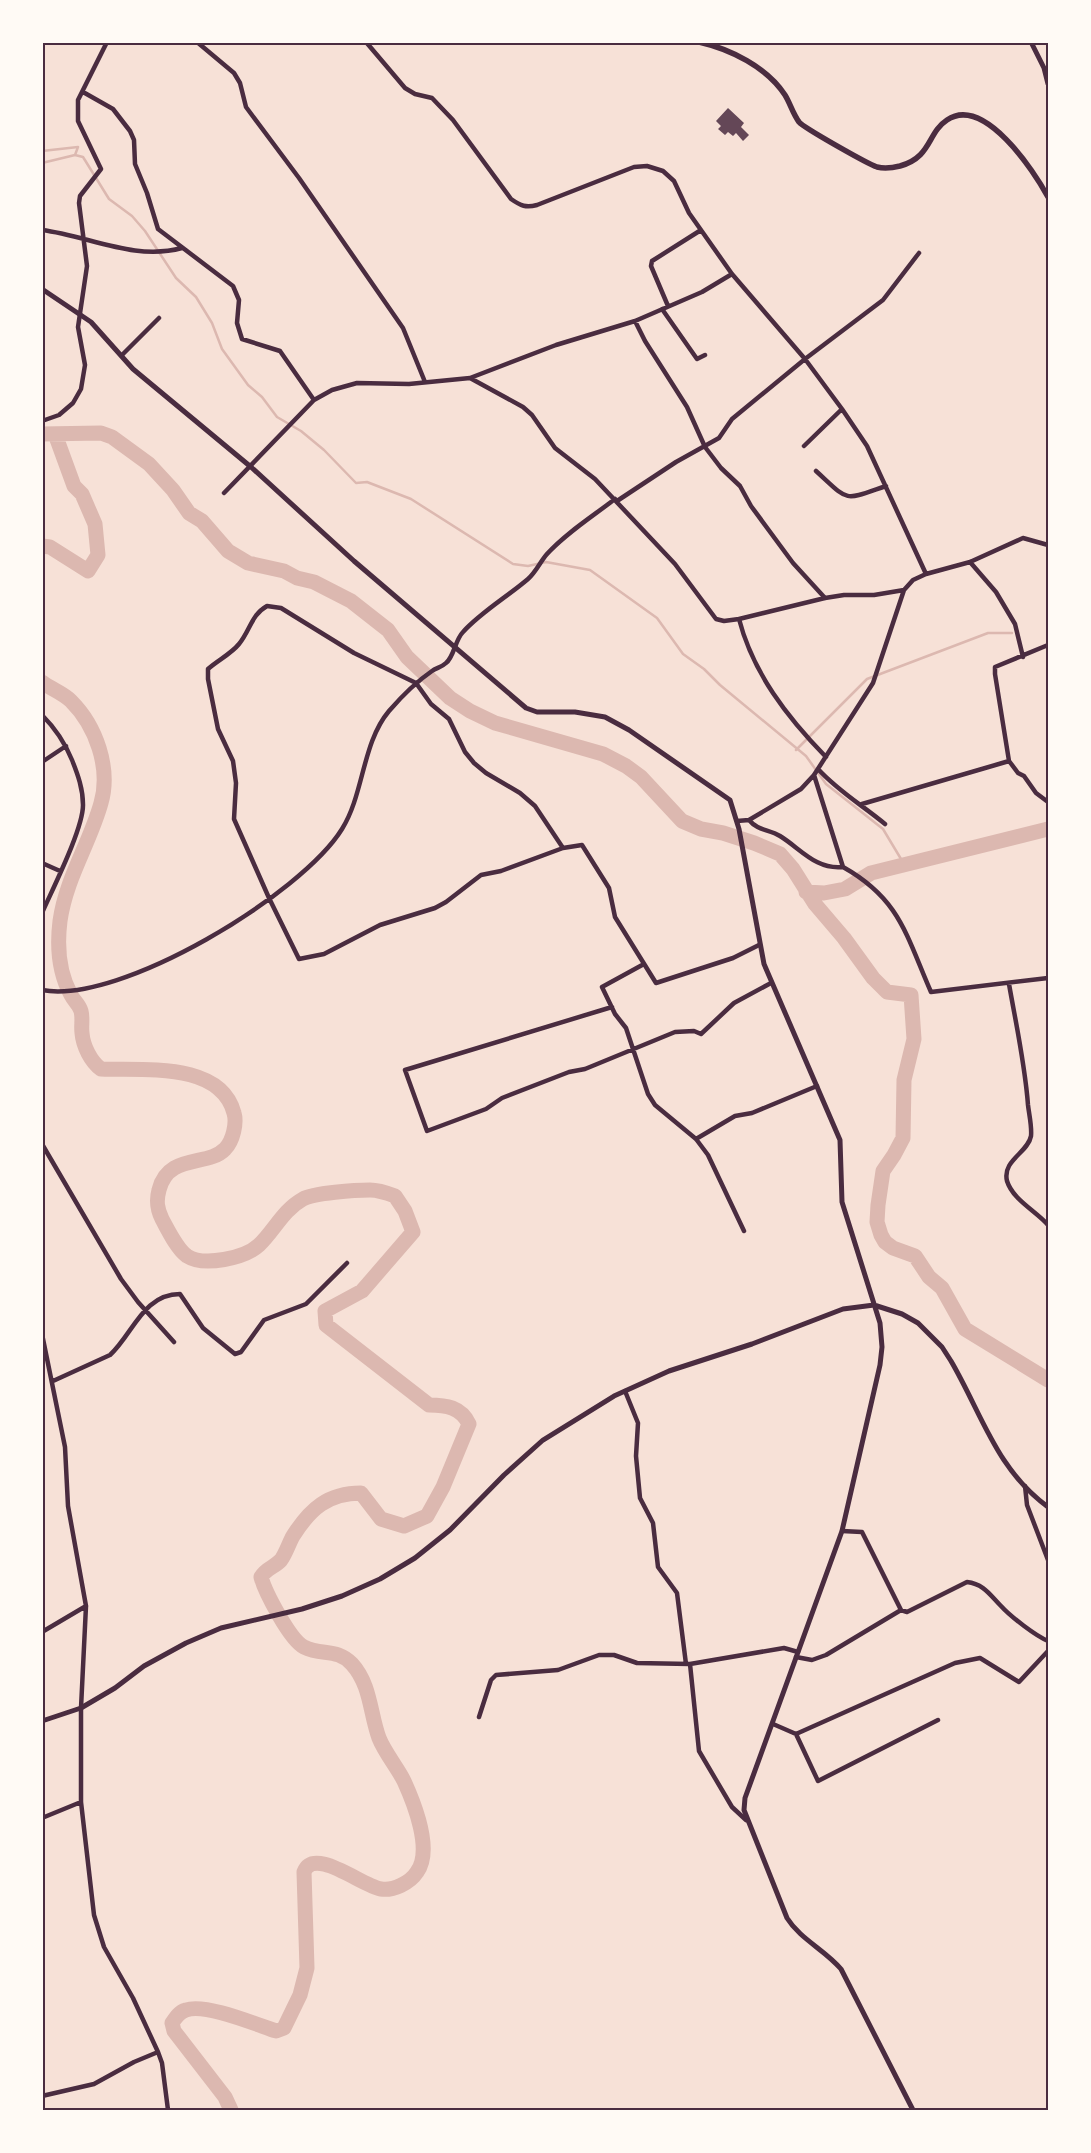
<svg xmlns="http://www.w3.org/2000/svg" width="1091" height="2153" font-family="Poppins,sans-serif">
  <rect width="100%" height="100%" fill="#f7e1d7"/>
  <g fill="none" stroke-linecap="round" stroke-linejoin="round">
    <path stroke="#dcb8b0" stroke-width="2.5" d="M42,151L78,147L75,155
      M42,163L75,155L83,157L109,199L132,216L145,231L176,278L196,297L212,323L222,349L248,385L262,397L277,417L301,431L324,450L356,483L367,482L411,499L513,564L528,566L546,562L590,570L657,618L683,654L704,669L720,685L806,756L826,784L883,829L904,864
      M796,750L867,679L988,633H1012"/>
    <path stroke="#dcb8b0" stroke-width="15" d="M42,434L101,433L112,437L149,464L173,490L189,513L202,521L228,551L248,563L284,571L297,578L314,582L351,601L388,630L407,657L450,698L470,711L495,723L603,754L626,766L641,777L682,821L701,829L723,833L754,843L780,854L793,869L815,904L844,938L873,978L887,992L911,995L914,1039L904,1080L903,1138L894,1155L883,1171L878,1205L877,1222L881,1235L885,1242L893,1248L915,1256L929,1277L942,1288L965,1329L1048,1380
      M42,546L50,547L88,571L98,555L95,524L82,494L74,486L55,434
      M42,682C51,689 63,693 71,701C96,726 111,768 101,803C90,843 66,878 60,921C57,945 59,973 71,995C74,1001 79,1004 81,1011C83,1018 81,1026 82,1033C83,1046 91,1062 101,1069C142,1071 220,1061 234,1113C237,1123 233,1141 225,1149C208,1167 168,1153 159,1190C156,1201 157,1209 162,1219C168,1230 177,1249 187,1256C204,1267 245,1258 259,1245C274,1231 283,1210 303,1199C313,1193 356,1190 370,1190C379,1190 387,1193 395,1196L405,1211L413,1232L362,1291L325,1311L326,1325L429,1405C446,1405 461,1407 469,1424L443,1487L427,1516L404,1526L381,1519L361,1493C328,1493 310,1509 293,1536C289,1543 286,1553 281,1560C275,1567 266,1568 261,1577C265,1592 290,1640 304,1647C322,1656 337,1648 352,1664C371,1685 370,1714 379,1738C385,1753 397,1767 404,1781C414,1803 433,1850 417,1872C410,1883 393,1891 381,1889C362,1886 314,1846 304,1872L307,1968L300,1995L284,2028L276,2031C255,2024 205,2003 186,2010C179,2012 176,2017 172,2023L174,2031L225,2097L231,2110
      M806,892L824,893L845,889L871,873L1048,829"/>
  </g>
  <path fill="#644757" d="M728,108L744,123L741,127L749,135L743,141L736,133L733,136L728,132L725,135L718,129L721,126L716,121Z"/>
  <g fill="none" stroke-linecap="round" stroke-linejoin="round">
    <path stroke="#4a2c40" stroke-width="4.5" d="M197,42L234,73L240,83L246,107L299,178L403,328L425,382
      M366,42L405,88L415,94L432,98L453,120L511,199C521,206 526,208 537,205L634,167L647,166L663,171L674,181L689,213L732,274L805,359L842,409L867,446L926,574
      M83,92L113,109L130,131L134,140L135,164L147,193L158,229L233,286L239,300L237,323L242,339L280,351L314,400
      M42,230C89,236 134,261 182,248
      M668,306L651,266L652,261L701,230
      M662,309L697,359L705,355
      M635,321L645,341L687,407L705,447L721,468L740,486L751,506L793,563L825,598
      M122,355L159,318
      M470,378L556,345L635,321L702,292L732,274
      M42,421L59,415L73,403L81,389L85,365L78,327L87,266L79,203L80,196L101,169L78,121V100L107,42
      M804,446L842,409
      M816,471C850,502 842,501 886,486
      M224,493L314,400L332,390L357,383L409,384L470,378L523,407L532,415L555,448L595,479L675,564L716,619L724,621L739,619L825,598L844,595H874L904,590
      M617,501L676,462L719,438L732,419L805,359L883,300L919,253
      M970,562L996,592L1015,624L1023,657
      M267,606L281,608L354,653L416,683L431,704L449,719L465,752L474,763L486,773L520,793L535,806L563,848L501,871L481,875L446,902L435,908L380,925L324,954L299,959L269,898L234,819L236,783L233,761L218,729L208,679V669C218,660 231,654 239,644C250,631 251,615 267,606Z
      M739,619C753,673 787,717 826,757
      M1048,645L995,667V674L1009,761L1018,773L1024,776L1036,793L1048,802
      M42,715C56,729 65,743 72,760C78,775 83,789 83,805C83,829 53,888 42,913
      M42,762L66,746
      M818,769C838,791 862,805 885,824
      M814,775L843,867
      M862,804L1009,761
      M749,820C758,831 769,829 780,836C801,849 816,870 843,867C900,899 906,935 931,992L1048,978
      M737,821L749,820L801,789L814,775L873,683L904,590L913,580L926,574L970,562L1023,538L1048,545
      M563,848L582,845L609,888L615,917L656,983L733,958L759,945
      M42,863L60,871
      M644,964L602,987L615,1014L626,1028L648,1094L655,1105L696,1139L708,1155L744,1231
      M1009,984C1016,1024 1025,1064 1028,1105C1029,1114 1032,1126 1031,1136C1028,1153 1002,1160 1007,1181C1013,1200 1036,1211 1048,1225
      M42,990C120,1005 302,894 342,829C364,794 362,743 389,711C402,696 416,682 432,671C436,668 442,667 446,663C454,657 455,640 463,632C481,612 507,597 528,579C536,572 540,562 547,554C566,533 593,516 615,499
      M612,1007L405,1070L427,1131L486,1109L502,1098L569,1072L585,1069L675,1032L694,1031L701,1034L734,1003L771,983
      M696,1139L735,1116L752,1113L817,1086
      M42,1144L121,1279L138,1302L174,1342
      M42,1334L65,1447L68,1506L86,1606L81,1708V1802L94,1915L104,1947L133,1998L158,2052L162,2063L168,2110
      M53,1381L110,1355C133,1334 143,1294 180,1294L203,1328L235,1354L241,1352L264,1320L306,1304L347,1263
      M625,1391L638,1423L636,1456L640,1498L653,1523L658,1567L677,1593L686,1664
      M1025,1486L1027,1505L1048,1560
      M842,1531L862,1532L901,1610
      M42,1632L86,1606
      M796,1657L812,1660L826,1655L901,1610L907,1612L967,1582C984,1584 990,1595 1001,1606C1011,1617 1036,1636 1048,1641
      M690,1664L699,1751L732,1807L746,1820
      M479,1717L491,1680L496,1675L558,1670L599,1655H614L637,1663L690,1664L784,1648L798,1652
      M773,1724L796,1734L818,1781L938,1720
      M796,1734L955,1663L980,1658L1019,1682L1048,1651
      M42,1818L81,1802
      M42,2096L94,2084L134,2062L158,2052"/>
    <path stroke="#4a2c40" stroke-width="5" d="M1031,42L1044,68L1048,84
      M42,289L91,322L133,369L251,467L354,561L526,708L537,712H575L605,717L629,730L730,800L739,829L764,964L840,1140L842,1202L880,1323L882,1347L880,1365L842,1531L745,1798L744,1810L787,1918C800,1939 825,1950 841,1969L913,2110
      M42,1721L81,1708L115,1688L144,1666L186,1643L221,1628L302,1609L342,1596L380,1579L415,1558L450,1530L504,1475L543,1440L614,1396L669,1371L752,1344L843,1309L874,1305L902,1314L918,1323L942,1347L951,1361C982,1414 996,1469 1048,1507"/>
    <path stroke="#4a2c40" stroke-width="5.5" d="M699,42C730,49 767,67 785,95C790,103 793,114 799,122C804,128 868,164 877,167C885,169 892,168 900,166C932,157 927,133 947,120C984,95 1034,171 1048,197"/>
  </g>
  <rect width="1091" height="2153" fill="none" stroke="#fffaf5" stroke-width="88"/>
  <rect x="44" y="44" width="1003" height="2065" fill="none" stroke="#4a2c40" stroke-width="2"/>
</svg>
